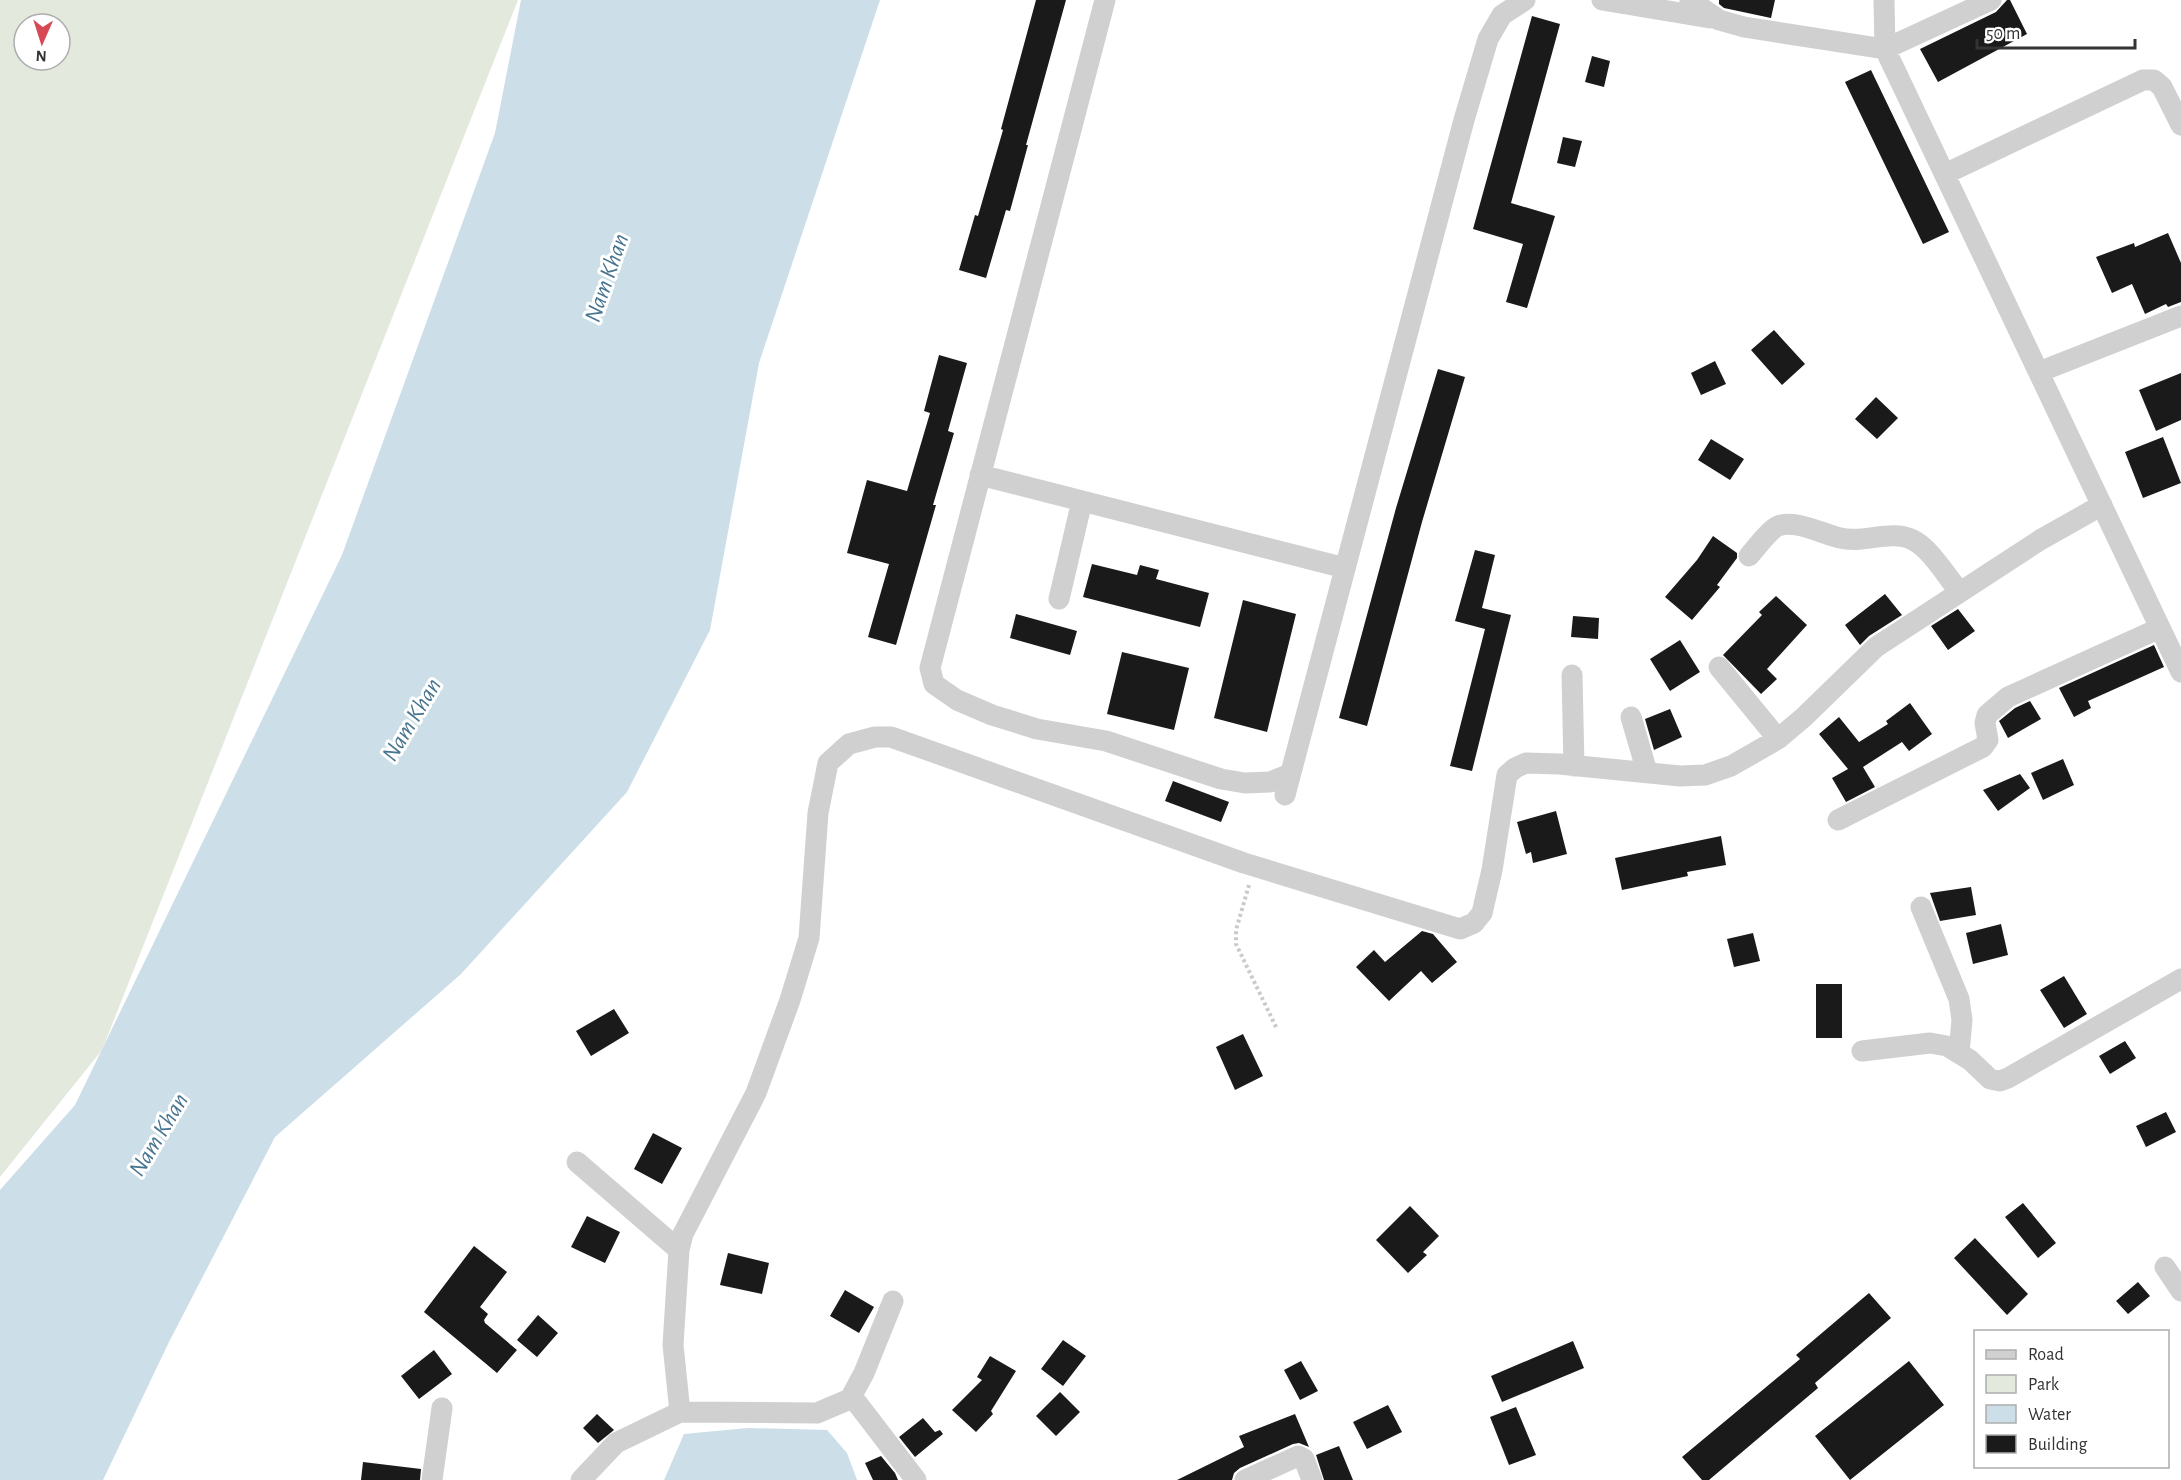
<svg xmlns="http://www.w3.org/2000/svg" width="2181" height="1480" font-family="'Alegreya Sans',sans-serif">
  <rect width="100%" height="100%" fill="#fff"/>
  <path fill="#e3e9dd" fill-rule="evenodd" d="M0,0H518L102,1050L0,1177ZM24,24H60V60H24Z"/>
  <path fill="#ccdee7" d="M521,0H880L759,363L710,630L627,792L461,974L275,1137L169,1342L103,1480H0V1190L75,1105L342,555L495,133Z
    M748,1428L827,1430L847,1453L857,1480H664L684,1434Z"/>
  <path fill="#1a1a1a" d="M1036,0H1066L1026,145H1028L1010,211L1006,210L986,278L959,270L975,215L978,216L1003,130L1001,129Z
    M1719,0H1775L1771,18L1724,8L1719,4Z
    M2007,0H2010L2027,34L1938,82L1920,49L1996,12Z
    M1532,16L1560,24L1511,203L1555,216L1527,308L1506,302L1523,244L1473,229Z
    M1592,56L1610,61L1604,87L1585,82Z
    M1871,70L1949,232L1923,244L1845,82Z
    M1563,137L1582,141L1575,167L1557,163Z
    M2168,233L2181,263V302L2168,307L2166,304L2145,314L2132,284L2112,293L2096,257L2134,243L2135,247Z
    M1774,330L1805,364L1782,385L1751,350Z
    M939,355L967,363L948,431L954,433L933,505H936L896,645L868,637L889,564L847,553L867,480L907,491L930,413L924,411Z
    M1715,361L1726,384L1701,395L1691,373Z
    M1438,369L1465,377L1422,522L1367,726L1339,718L1396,508Z
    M2181,373V420L2156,431L2139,390Z
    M1876,397L1898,418L1877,439L1855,419Z
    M2163,437L2181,483L2143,498L2125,452Z
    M1711,439L1744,459L1730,480L1698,460Z
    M1713,536L1737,553V558L1717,585L1720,587L1692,620L1665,597L1697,560Z
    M1475,550L1495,555L1482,608L1511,615L1472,771L1450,766L1485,629L1455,621Z
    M1092,564L1137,575L1140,565L1159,570L1156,579L1209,593L1200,627L1083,597Z
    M1885,594L1902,615L1869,636L1860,645L1845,625Z
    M1776,596L1807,625L1767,669L1777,679L1761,694L1723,655L1762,615L1759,612Z
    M1243,600L1296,614L1267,732L1214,718Z
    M1958,609L1975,631L1948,650L1931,626Z
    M1016,614L1077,631L1070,655L1010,638Z
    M1573,616L1599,618L1598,639L1571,637Z
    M1680,640L1700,672L1670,691L1650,659Z
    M2154,645L2164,667L2088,701L2091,708L2074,717L2059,688Z
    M1122,652L1189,668L1174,730L1107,714Z
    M2030,701L2041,719L2008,738L1999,721L2015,708Z
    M1910,703L1932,734L1909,751L1902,742L1863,767L1875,787L1846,802L1832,778L1848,769L1819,734L1839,717L1859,742L1888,724L1886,721Z
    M1670,709L1682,737L1654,750L1645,719Z
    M2063,759L2074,785L2043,800L2031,773Z
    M2020,774L2030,788L1998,811L1983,790Z
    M1173,781L1229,802L1221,822L1165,801Z
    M1556,811L1567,854L1533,863L1531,852L1526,854L1517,822Z
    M1721,836L1726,865L1687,872L1688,876L1622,890L1615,858Z
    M1971,887L1976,915L1940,921L1930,893Z
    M2001,924L2008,955L1973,964L1966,933Z
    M1422,931L1433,934L1457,962L1432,983L1421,971L1389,1001L1356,967L1374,950L1385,962Z
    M1753,933L1760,961L1734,967L1727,939Z
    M2064,976L2087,1014L2064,1028L2040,990Z
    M1816,984H1842V1038H1816Z
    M614,1009L629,1033L591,1056L576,1031Z
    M1243,1034L1263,1076L1235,1090L1216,1047Z
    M2125,1041L2136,1058L2110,1074L2099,1056Z
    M2166,1112L2176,1132L2146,1147L2136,1126Z
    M653,1133L682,1148L662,1184L634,1169Z
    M2023,1203L2056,1243L2038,1258L2005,1217Z
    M1410,1206L1439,1236L1423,1252L1427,1255L1408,1273L1376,1240Z
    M587,1216L620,1232L605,1263L571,1247Z
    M1975,1238L2028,1294L2007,1315L1954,1258Z
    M474,1246L507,1272L480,1307L488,1314L484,1320L485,1323L517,1350L497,1373L424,1312Z
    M728,1253L769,1263L762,1294L720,1285Z
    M2138,1282L2150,1296L2128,1314L2116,1301Z
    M845,1290L874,1307L859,1333L830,1316Z
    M1869,1293L1891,1318L1815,1383L1818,1388L1709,1480H1702L1682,1457L1800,1359L1796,1355Z
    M538,1315L558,1333L537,1357L517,1340Z
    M1063,1340L1086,1356L1063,1386L1041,1369Z
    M1573,1341L1584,1368L1502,1402L1491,1376Z
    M434,1350L452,1374L419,1399L401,1376Z
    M990,1356L1016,1371L991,1411L993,1414L976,1432L952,1410L982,1380L977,1377Z
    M1301,1361L1318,1391L1300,1400L1284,1370Z
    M1909,1361L1944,1405L1850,1480L1815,1436Z
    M1060,1392L1080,1412L1056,1436L1036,1416Z
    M1388,1405L1402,1432L1367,1449L1353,1422Z
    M1516,1407L1536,1455L1509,1465L1490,1417Z
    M597,1414L614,1430L598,1443L583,1428Z
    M1295,1414L1309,1447L1299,1443L1293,1444L1240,1468L1234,1473L1232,1480H1177L1244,1447L1239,1436Z
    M923,1418L935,1432L940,1430L943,1434L915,1457L899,1437Z
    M1339,1446L1353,1480H1324L1316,1455Z
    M881,1456L895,1473L898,1480H873L865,1463Z
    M363,1462L421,1469L420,1480H361Z"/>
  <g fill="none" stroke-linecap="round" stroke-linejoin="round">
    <path stroke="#cacaca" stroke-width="4" stroke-dasharray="3 3" stroke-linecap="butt" d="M1249,885L1236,930V944L1277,1029"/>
    <path stroke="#d0d0d0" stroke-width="21" d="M1105,0L930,668L934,684L957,700L992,715L1037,729L1106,741L1221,779L1245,783L1270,782L1290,774
      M1602,0L1710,18
      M1690,0L1719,20L1744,27L1885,49L1991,0
      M1884,0L1885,49L2181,672
      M1945,174L2143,80H2154L2162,87L2181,125
      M2039,372L2181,316
      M980,475L1345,568
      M1749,556C1755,549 1770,529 1778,526C1795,519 1823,534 1840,538C1864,544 1890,529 1913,540C1930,548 1947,577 1959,591
      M1059,599L1082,501
      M1719,667L1778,739
      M1572,675L1574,766
      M1631,717L1647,772
      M1285,795L1464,120L1488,39L1502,15L1525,0
      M1838,820L1983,747L1988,740L1985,723L1987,715L2008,697L2160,628
      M1921,907L1959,999L1962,1020L1959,1053
      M1862,1051L1930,1043L1947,1046L1970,1060L1990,1079L2000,1081L2008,1078L2181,979
      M577,1162L679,1250
      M2165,1267L2181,1291
      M850,1399L857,1403L916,1480
      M680,1412L673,1345L679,1250L683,1234L756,1093L790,1000L809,938L818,813L828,763L849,744L875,737H891L1244,863L1460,929L1474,923L1482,913L1492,870L1507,775L1515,768L1526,763L1559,764L1680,776L1705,775L1731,766L1778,739L1804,717L1876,647L2040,540L2102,505
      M432,1480L442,1408
      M581,1480L616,1443L680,1412L817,1413L850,1399L864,1373L893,1301
      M1245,1480L1298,1456L1304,1459L1312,1480"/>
  </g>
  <g text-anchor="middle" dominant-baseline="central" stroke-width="6" stroke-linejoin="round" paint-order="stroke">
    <g font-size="24" font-style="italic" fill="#47748f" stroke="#fff">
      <text transform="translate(607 278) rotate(-71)">Nam Khan</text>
      <text transform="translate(412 720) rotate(-59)">Nam Khan</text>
      <text transform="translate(159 1135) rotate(-59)">Nam Khan</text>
    </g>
  </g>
  <rect x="1974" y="1330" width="195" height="138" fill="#ffffff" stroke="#adadad" stroke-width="1.5"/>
  <rect x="1986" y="1350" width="30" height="9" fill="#d0d0d0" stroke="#adadad" stroke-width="1.5"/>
  <text x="2028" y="1360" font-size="18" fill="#333333">Road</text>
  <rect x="1986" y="1375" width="30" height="18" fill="#e3e9dd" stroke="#adadad" stroke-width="1.5"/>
  <text x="2028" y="1390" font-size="18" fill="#333333">Park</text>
  <rect x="1986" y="1405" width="30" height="18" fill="#ccdee7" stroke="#adadad" stroke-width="1.5"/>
  <text x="2028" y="1420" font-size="18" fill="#333333">Water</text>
  <rect x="1986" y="1435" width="30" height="18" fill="#1a1a1a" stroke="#adadad" stroke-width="1.5"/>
  <text x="2028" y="1450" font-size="18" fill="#333333">Building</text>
  <g transform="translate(42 42) rotate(183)"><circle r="28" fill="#ffffff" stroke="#adadad" stroke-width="1.5"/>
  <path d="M0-4.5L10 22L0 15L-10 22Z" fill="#d64955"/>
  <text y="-9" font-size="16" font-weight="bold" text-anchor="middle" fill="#333333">N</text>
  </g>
  <path d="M1977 39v9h158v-9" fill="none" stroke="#333333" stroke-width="3"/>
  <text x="1986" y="39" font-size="18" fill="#333333" stroke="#ffffff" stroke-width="4.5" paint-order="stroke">50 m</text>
</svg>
